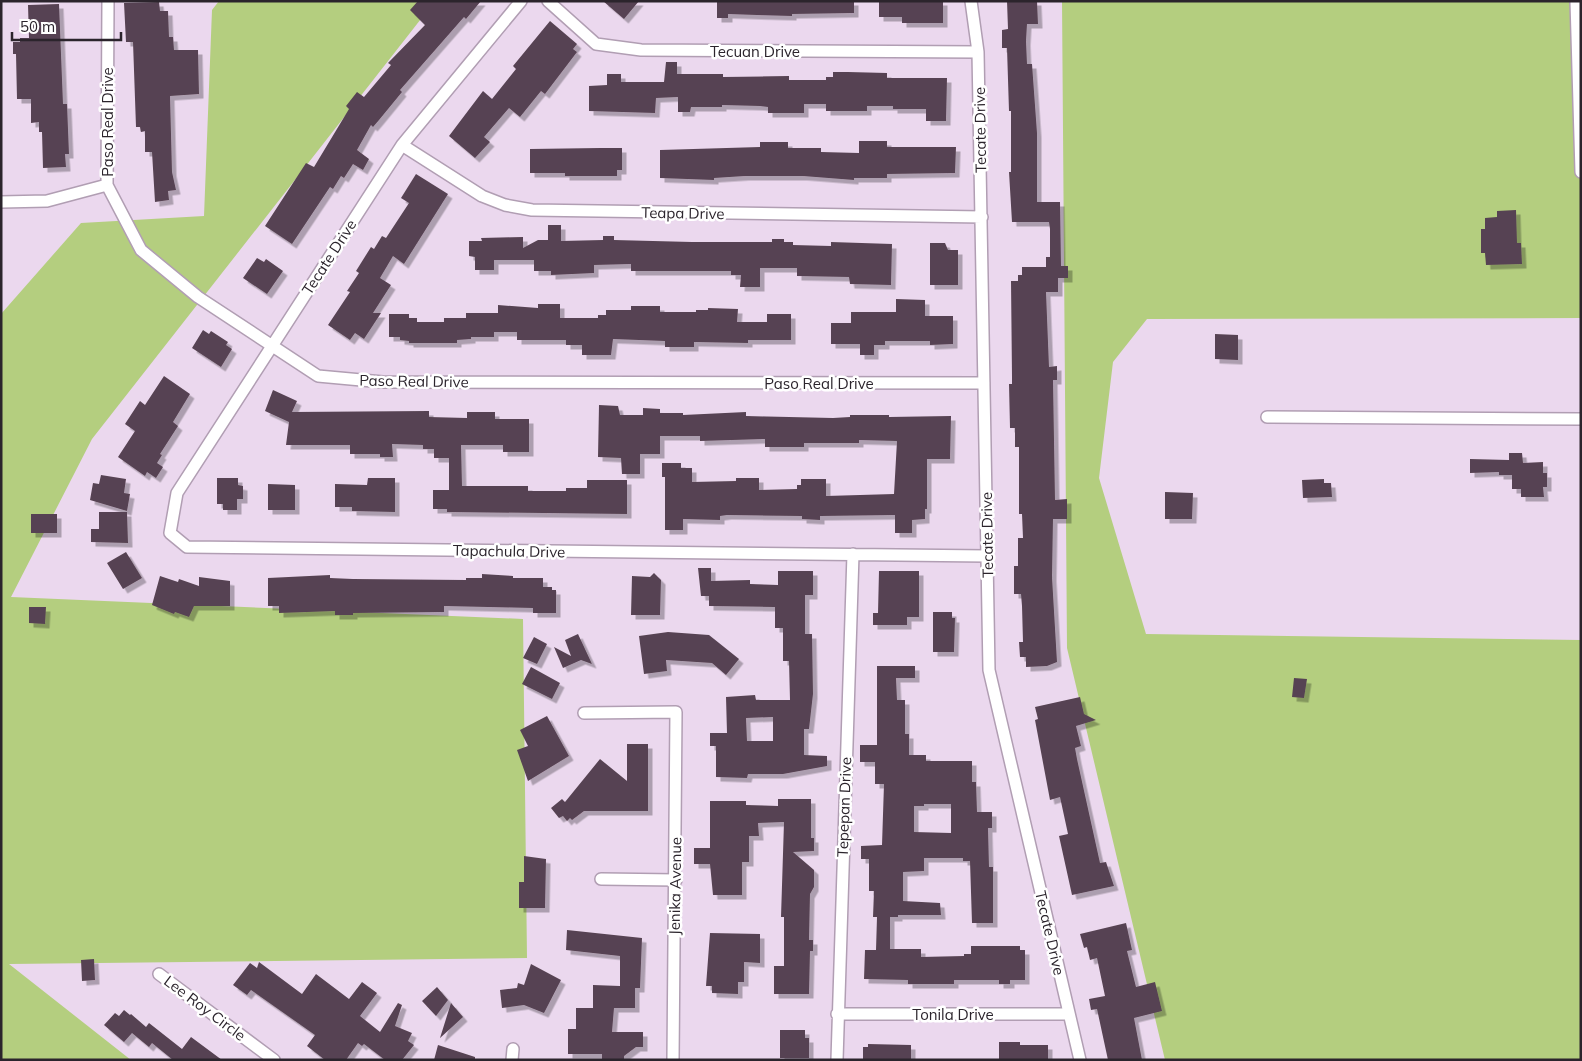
<svg xmlns="http://www.w3.org/2000/svg" width="1582" height="1061" font-family="Mulish,sans-serif">
  <defs>
    <filter id="shadow"><feDropShadow dx="4.5" dy="4.5" stdDeviation="0" flood-color="#0004"/></filter>
  </defs>
  <rect width="100%" height="100%" fill="#ebd8ee"/>
  <path fill="#b4ce7f" d="M219,1H435L92,439L11,597L523,619L527,958L9,964L131,1060H1V314L81,223L204,216L212,10Z
    M1062,1H1581V318L1147,319L1113,362L1099,478L1146,634L1581,640V1060H1165L1067,648Z"/>
  <path fill="#574352" fill-rule="evenodd" filter="url(#shadow)" d="M418,1H481L466,19L464,17L400,90L402,92L379,120L373,127L371,125L357,150L369,159L363,170L353,164L344,178L341,176L333,189L330,187L292,244L265,226L306,163L314,167L349,109L346,106L357,92L364,97L391,65L388,63L425,25L410,10Z
    M603,1H639L624,19Z
    M717,1H854V13L792,14V16L728,14V18H717Z
    M879,1H943V23H902V17H879Z
    M1007,1H1037L1038,24H1027L1026,41L1027,64H1032L1037,133V202H1060L1061,266H1068V278H1058V292H1046L1049,367L1057,366V380H1053L1055,500L1067,499V519H1053L1052,577L1057,662L1047,666L1026,667V657H1020L1019,642H1023L1022,606L1021,594H1014V566H1018V538H1023L1022,514H1019V447H1015V428H1010L1009,384H1012V377L1011,281H1018V275H1022V267H1046V257H1050V229L1049,222H1012L1009,172H1011V111H1009L1007,48H1002V30L1008,29Z
    M159,2L160,11H168L169,37H173L174,50H198L199,94L170,96L172,172L176,190L168,191L169,200L155,202L152,152H145V131L141,132L140,127H136L133,42H126L124,3Z
    M59,4L63,104H67L69,154H65L66,167L43,168L42,132H39V122L31,123V99H17L16,54H13V42H20V38H29L28,5Z
    M550,21L577,44L573,49L577,52L545,94L541,91L520,117L509,108L484,137L490,142L475,158L449,136L483,91L492,99L516,69L513,66Z
    M666,62H677V74H723V77L789,76V80H826V77H833V72H848L887,73V78H947L946,121H926V109H893V106H867V111H826V104H804V113H768V107L760,106L722,105V107H691L690,112H678V97L656,98L655,113L589,111V86L607,85V74H621V82H664Z
    M859,141H887V147H956L955,173L887,174V178H854V180L803,176H745L714,178V180L660,178V150L760,147V142H788V148H821V152L859,153Z
    M600,148H622V170H617V176H565V173H530V149Z
    M416,174L448,194L404,264L393,256L380,278L391,285L373,313H381L364,339L355,333L350,340L328,325L350,292L347,291L359,273L356,271L371,247L374,249L382,236L386,238L409,203L401,198Z
    M1516,210L1517,243H1521L1522,264L1486,265L1485,253H1481V229H1485V218L1497,217V211Z
    M548,225H561V241L603,240V236H614V240L692,242H772V239H784V242H793V245L831,246V242L892,244L891,285L850,284L849,277L797,276V268H760V287H740L741,275H731V271H631V264L594,265V273L551,275V271H534V260H494V270H475V257L469,256V241H482L481,238L523,237V248L538,240H548Z
    M930,243H945L948,250H958V285H930Z
    M257,258L264,262L266,259L283,271L267,294L243,278Z
    M896,299L925,300V316H953V344L930,345V341H885V345H874V355H860V344H831V323H851V312H896Z
    M538,304H560V318H598V315H606V310H631V306H660V312H696V310H708V308L738,309L737,322H767V314H791V340H748V343L694,342V347H665V341L613,339L611,355H582V345H566V340H517V332H494V337H471V339L457,340V343H409V341L400,340V337H389V314H409V318H417V322H444V318H466V313H498V305L538,308Z
    M203,330L209,334L211,331L228,342L226,345L232,349L221,367L192,348Z
    M1215,334L1238,335V360L1215,359Z
    M164,376L190,394L173,422L178,426L160,454L162,455L157,463L163,467L156,478L147,472L145,476L118,457L135,431L125,424L140,401L145,405Z
    M273,390L297,401L292,412L429,411V417L467,418V412H495V419H529V452H503V445H461L462,486H528V491H566V488H587V480H627V514L447,512V509H433V490H449V458H434V449H423V445L392,444L393,457H380V454H350V445H286L289,422L265,411Z
    M599,405L618,406L620,415H643V408L660,409V413H683V415L746,412V416L833,418L850,417V415H889V417L951,416L950,459H927V509H925V519L912,520V533H895V515L820,516V520L802,519V516L727,515L720,516V520L683,519V530H665V477H662V463H681V468H692V482L736,481V478H759V490L797,489V485H801V479H826V496L894,494L897,441L859,440V443H804V447H765V439L700,441V436H660V454H640V474H622L621,458L598,457Z
    M1509,453H1522L1523,463L1543,462V473H1547V487H1543L1544,497H1521V489H1512V475H1499V472L1470,473V459L1509,460Z
    M101,475L126,479L124,493L130,494L127,511L90,500L93,483L99,484Z
    M217,478H238V485L243,486V499H237V510H223V504H217Z
    M368,478H395V512L352,511V507H335V484L367,485Z
    M1324,479V483H1331L1332,497L1303,498L1302,480Z
    M268,484L295,485V510H268Z
    M1165,492L1193,493L1192,519H1165Z
    M99,512H127L128,543L91,542V529H99Z
    M31,514H57V533H31Z
    M126,552L142,578L123,589L107,563Z
    M698,568H711V581L750,580V584L778,585V571H813V595H805V634H812L813,694L809,729H804V755L827,756V766L783,774H748L747,778L716,777V746H710V733H727L726,697L755,695L756,700H790L789,661H783V628H775V607L709,606V596H701ZM773,717V741H747L746,718Z
    M879,571H919V617H907V625H873V613H878Z
    M654,573L661,580L660,615H631L632,576L650,577Z
    M482,574L513,576V578H543V587H552V590H556V613H533V608L444,606V612L353,613V615H335V611L279,613V606H268V578L330,575V578L353,579L466,580V578H482Z
    M160,576L178,582L179,579L199,586V577L230,581V606H194L189,617L175,612L174,614L152,605Z
    M29,607H46L45,624L29,623Z
    M933,612H952V618H955L954,652H933Z
    M668,632L709,635L739,659L726,675L712,663L666,660L667,671L644,674L639,636Z
    M578,634L592,664L581,660L563,668L554,647L571,656L565,640Z
    M534,637L547,644L537,664L523,658Z
    M877,666H915V678H896L897,700H905V734H909V755H926V761H972V782H976L977,812H992V828H988L989,867H993V923H972L970,861H963V858H924V871L903,872V901L940,903L941,915H898V917H890V949H921V957L964,956V954H971V946H1020V950H1025V980H1010V984H999V980H954V984H908V980L864,979L865,950H876L877,917H873L874,891H869V859H861V846L882,845L884,784H875V762H860V745H877ZM924,804H951V833L914,832V806H924Z
    M531,667L560,683L552,699L522,684Z
    M1294,678L1307,679L1304,698L1292,697Z
    M1080,697L1084,714L1096,720L1076,726L1081,746L1075,748L1077,759L1100,863L1106,862L1114,886L1072,895L1059,836L1068,834L1060,797L1050,800L1035,720L1038,719L1035,707Z
    M547,716L569,756L528,781L517,750L528,746L520,730Z
    M627,744H648V811H584L572,820L570,818L567,821L563,816L559,818L551,808L562,799L565,802L600,759L627,781Z
    M778,799H811V838H814V851L793,852L814,870V887L810,894L809,940H813V951H810L809,994H774V966H784V917H781L784,822L758,823L759,836H749V862H742V895H713L710,864H694V848H710V801H746V805L778,806Z
    M524,856L546,859L545,908H519V882H524Z
    M1126,923L1132,950L1127,951L1136,987L1155,982L1162,1011L1134,1018L1142,1060H1108L1097,1009L1091,1010L1089,999L1105,996L1097,958L1090,960L1087,947L1084,948L1080,934Z
    M567,930L642,938L640,988H635V1008H614L612,1032H643V1047H636L624,1056V1059H602V1054H568V1029H576V1008H593V985L620,986V956L566,950Z
    M710,933L760,934V963L744,962V982H738V994L712,993V986H706Z
    M94,959L95,980L82,981L81,960Z
    M259,962L302,994L316,974L349,999L362,982L377,993L360,1016L380,1032L398,1003L402,1005L395,1026L412,1033L408,1041L414,1045L402,1060H385L364,1044L362,1046L358,1043L346,1060H325L307,1046L315,1035L251,990L247,995L233,985L250,963L257,968Z
    M531,964L561,980L544,1013L524,1005L502,1008L500,990L517,988L518,983L524,985Z
    M437,987L448,1000L436,1016L422,1001Z
    M451,1003L463,1017L440,1038Z
    M124,1010L130,1015L131,1014L146,1027L149,1023L182,1049L191,1037L222,1060H173L152,1043L149,1047L132,1033L124,1042L104,1025L115,1013L119,1016Z
    M780,1030H805V1038H809V1058H780Z
    M999,1042H1020V1045H1048V1060H999Z
    M868,1044L911,1045V1060H863V1047H868Z
    M438,1045L475,1057V1060H434Z"/>
  <g fill="none" stroke-linecap="round" stroke-linejoin="round">
    <g stroke="#b19eb3" stroke-width="14">
      <path id="minor" d="M108,1L107,185L141,250L198,297L318,376L383,382L984,383
        M521,1L402,145L177,493L170,533L187,547L987,556
        M548,1L596,44L641,50L978,52
        M971,1L978,52L989,670L1080,1060
        M1576,1L1581,172
        M402,145L482,196L505,205L532,210L982,217
        M1,202L47,201L107,185
        M1267,417L1581,419
        M584,713L676,712L673,1060
        M601,879L676,880
        M159,974L274,1060
        M837,1014H1069
        M512,1060L513,1049
        M837,1060L853,554"/>
    </g>
    <use href="#minor" stroke="#fff" stroke-width="11"/>
  </g>
  <g text-anchor="middle" dominant-baseline="central" stroke-width="5" stroke-linejoin="round" paint-order="stroke">
    <g font-size="15" fill="#2b242c" stroke="#fff">
      <text x="755" y="51">Tecuan Drive</text>
      <text transform="translate(107 122) rotate(-90)">Paso Real Drive</text>
      <text transform="translate(980 130) rotate(-91)">Tecate Drive</text>
      <text transform="translate(683 213) rotate(1)">Teapa Drive</text>
      <text transform="translate(329 257) rotate(-57)">Tecate Drive</text>
      <text transform="translate(414 381) rotate(1)">Paso Real Drive</text>
      <text x="819" y="383">Paso Real Drive</text>
      <text transform="translate(987 535) rotate(-91)">Tecate Drive</text>
      <text transform="translate(509 551) rotate(1)">Tapachula Drive</text>
      <text transform="translate(844 807) rotate(-88)">Tepepan Drive</text>
      <text transform="translate(675 886) rotate(-89)">Jenika Avenue</text>
      <text transform="translate(1050 933) rotate(77)">Tecate Drive</text>
      <text transform="translate(205 1008) rotate(37)">Lee Roy Circle</text>
      <text x="953" y="1014">Tonila Drive</text>
    </g>
  </g>
  <rect width="1582" height="1061" fill="none" stroke="#2b242c" stroke-width="5"/>
  <path d="M12 32v8h109v-8" fill="none" stroke="#2b242c" stroke-width="2.5"/>
  <text x="20" y="32" font-size="15" fill="#2b242c" stroke="#ffffff" stroke-width="4" paint-order="stroke">50 m</text>
</svg>
